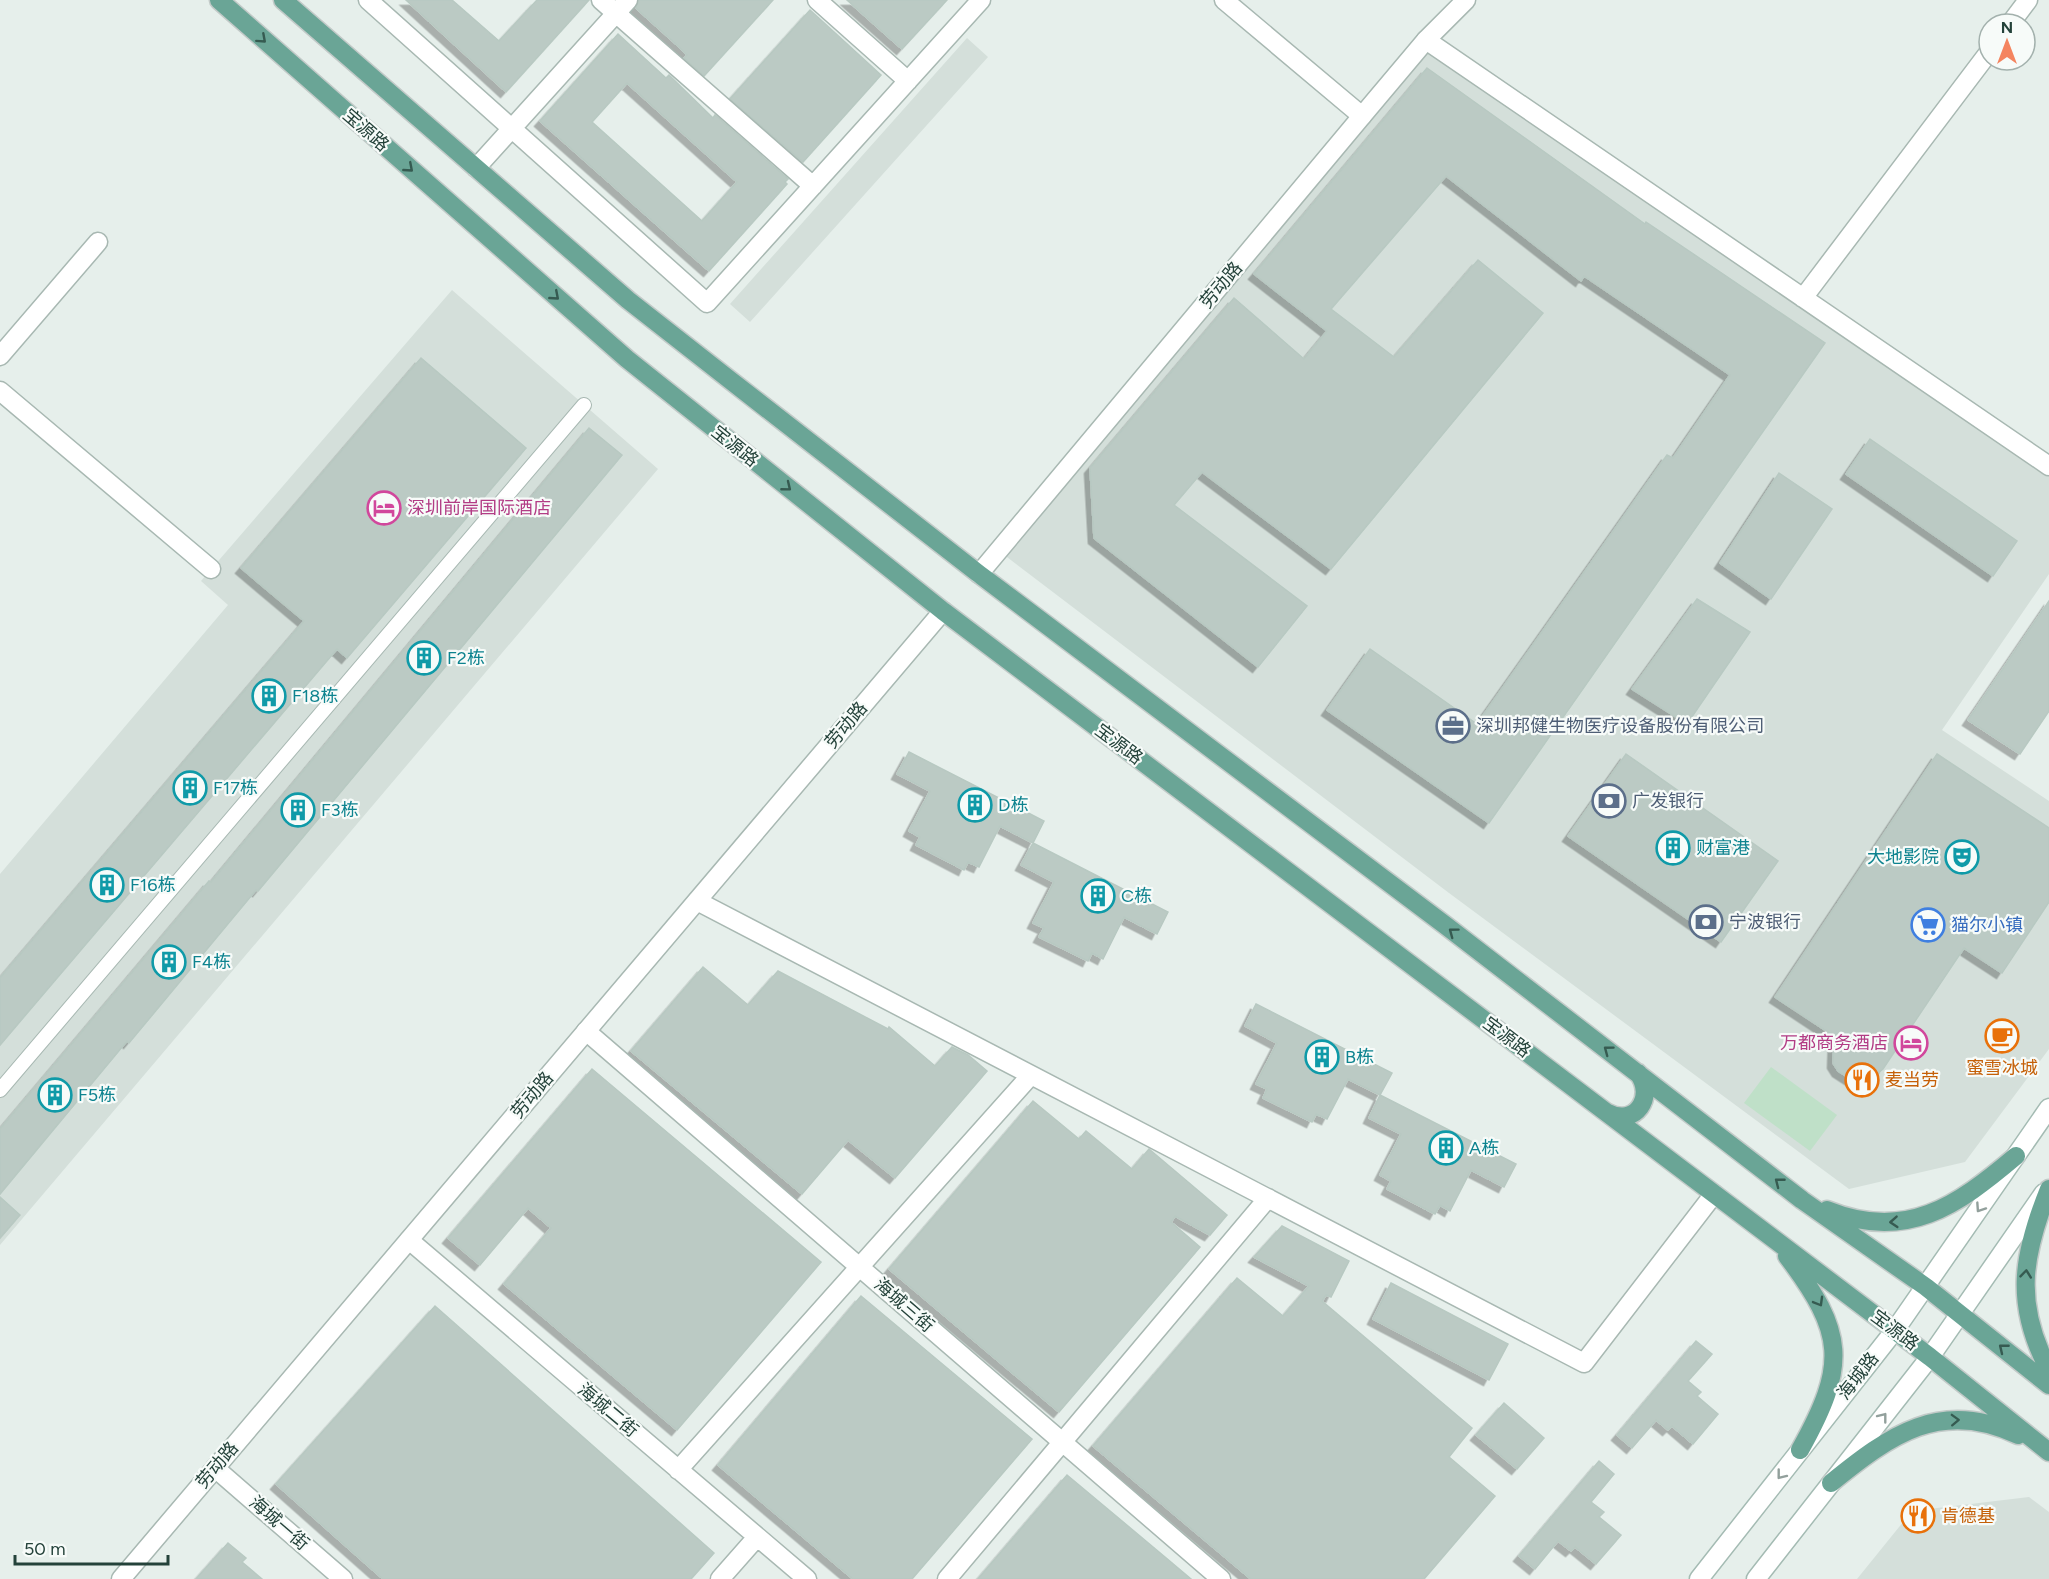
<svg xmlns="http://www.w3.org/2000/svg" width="2049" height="1579" font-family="Figtree,'Noto Sans SC',sans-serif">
  <defs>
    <filter id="shadow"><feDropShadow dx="-5.5" dy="5.5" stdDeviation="0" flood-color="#0004"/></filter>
  </defs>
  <rect width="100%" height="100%" fill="#e6efeb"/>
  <path fill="#d4dfda" d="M967,38L988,57L750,322L730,304Z
    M1426,40L2049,466V574L1942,730L2049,801V1049L1965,1162L1849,1189L1449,893L999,551Z
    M452,290L658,469L0,1245V874L228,605L201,581Z
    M2029,1497L2049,1512V1579H1857L1912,1511Z"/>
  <path fill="#bfe0c8" d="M1771,1067L1837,1115L1810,1151L1744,1103Z"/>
  <path fill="#bbcac4" stroke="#b8c9c2" stroke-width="1.5" fill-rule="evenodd" filter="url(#shadow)" d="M406,0H452L499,41L537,0H589L506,92Z
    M639,0H773L704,76L684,58L687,55L678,46L636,8Z
    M847,0H947L902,49Z
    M810,10L881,75L803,162L730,99Z
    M618,34L666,78L669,75L713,118L715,115L788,179L785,182L787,184L709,271L540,121ZM627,83L737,182L702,221L592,122Z
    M1427,68L1645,224L1646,222L1825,343L1489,823L1327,710L1370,649L1477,724L1667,455L1673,458L1730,375L1584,276L1581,281L1446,176L1331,309L1394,357L1478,260L1543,313L1331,569L1202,472L1174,505L1307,606L1258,667L1094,538L1090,468L1234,298L1304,359L1327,331L1254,274Z
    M421,358L526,448L347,658L337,649L0,1045V978L304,621L241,568Z
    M589,428L622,455L258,891L256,890L129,1043L127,1041L0,1194V1129L209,881L211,882Z
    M1870,439L2017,541L1993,576L1846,474Z
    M1779,473L1832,509L1771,599L1720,563Z
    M1697,599L1750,632L1687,724L1632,689Z
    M2049,601V711L2020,754L1968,720Z
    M909,752L1044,821L1033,843L1000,826L979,867L968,862L964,870L916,845L920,837L909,831L930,791L897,774Z
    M1626,754L1778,861L1721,942L1568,836Z
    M1937,754L2049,828V902L2002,973L1964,948L1883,1069L1870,1079L1852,1080L1838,1071L1833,1063L1834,1036L1775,997Z
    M1033,843L1168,912L1157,934L1124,917L1103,959L1092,953L1088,961L1039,937L1044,928L1033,923L1054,882L1021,865Z
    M703,967L748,1005L778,971L888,1029L889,1027L935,1066L952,1047L968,1055L987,1071L895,1178L848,1140L802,1194L631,1051Z
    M1256,1004L1392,1073L1380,1095L1348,1079L1327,1119L1316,1114L1312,1122L1263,1098L1267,1089L1256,1084L1277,1043L1245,1026Z
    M592,1069L821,1262L677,1430L504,1284L551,1228L528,1208L480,1265L448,1238Z
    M1380,1095L1516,1164L1504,1187L1471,1170L1450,1211L1440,1205L1435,1214L1387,1189L1391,1181L1380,1175L1401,1134L1369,1118Z
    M1033,1101L1079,1139L1086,1131L1132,1169L1149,1149L1227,1215L1210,1235L1175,1216L1171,1222L1200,1247L1059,1412L889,1269Z
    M0,1197L20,1215L0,1238Z
    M1282,1226L1349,1261L1331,1297L1326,1295L1322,1301L1472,1428L1449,1457L1495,1496L1424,1579H1251L1093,1446L1237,1278L1283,1316L1309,1286L1254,1257Z
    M1391,1283L1508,1344L1489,1380L1373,1319Z
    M861,1296L1032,1439L912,1579H853L718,1465Z
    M435,1306L714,1553L691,1579H383L276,1484Z
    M1696,1341L1712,1354L1688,1381L1701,1392L1697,1396L1718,1414L1693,1444L1672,1426L1668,1430L1656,1420L1632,1448L1617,1435Z
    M1504,1403L1544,1438L1517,1469L1476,1435Z
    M1599,1461L1614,1474L1591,1502L1604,1512L1599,1517L1621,1535L1596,1564L1575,1547L1571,1551L1558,1541L1535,1569L1519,1556Z
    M1067,1475L1165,1557L1191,1579H978Z
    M228,1543L246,1558L242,1562L262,1579H196Z"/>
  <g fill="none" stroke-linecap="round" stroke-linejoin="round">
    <g stroke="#a8b8b2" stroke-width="16">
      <path id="pedestrian" d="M0,1090L584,405"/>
    </g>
    <g stroke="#a8b8b2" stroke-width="21">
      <path id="minor" d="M368,0L707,303L981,0
        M601,0L813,186
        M817,0L908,81
        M1224,0L1362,116
        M2010,24L2028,0
        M1426,40L2049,466
        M476,168L628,0
        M1803,298L1989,52
        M0,356L98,242
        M0,391L211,569
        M697,901L1584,1363L1714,1194
        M586,1031L1221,1579
        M409,1240L807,1579
        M215,1468L343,1579
        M678,1470L1031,1075
        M720,1579L757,1537
        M947,1579L1268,1198"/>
    </g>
    <g stroke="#a8b8b2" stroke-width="21">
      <path id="tertiary" d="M979,574L1362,116L1426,40L1466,0
        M121,1579L943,611"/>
    </g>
    <g stroke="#a4bbb3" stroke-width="21">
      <path id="secondary" d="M1699,1579L1895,1330L2049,1108
        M1756,1579L1930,1357L2044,1193"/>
    </g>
    <g stroke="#c2cac8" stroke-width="21">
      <path id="primary" d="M219,0L627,359L943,611L1930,1357L2049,1452
        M283,0L628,300L730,380L979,574L1445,925L1802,1200L1926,1287L2049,1385
        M1608,1113C1635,1127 1656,1097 1638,1073
        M2049,1189C2022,1256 2014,1304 2049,1370
        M1827,1210C1906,1242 1957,1206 2016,1156
        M1787,1256C1845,1333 1848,1364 1800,1450
        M1831,1483C1890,1435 1941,1398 2018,1435"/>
    </g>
    <use href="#pedestrian" stroke="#fff" stroke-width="14"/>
    <use href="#minor" stroke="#fff" stroke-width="18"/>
    <use href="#tertiary" stroke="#fff" stroke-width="18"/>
    <use href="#secondary" stroke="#fff" stroke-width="18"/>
    <use href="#primary" stroke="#6aa596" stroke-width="18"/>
  </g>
  <defs><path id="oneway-chevron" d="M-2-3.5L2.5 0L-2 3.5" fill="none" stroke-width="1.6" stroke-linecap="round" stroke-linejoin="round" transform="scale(1.5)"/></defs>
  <g stroke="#365b51">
    <use href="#oneway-chevron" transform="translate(262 39) rotate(42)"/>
    <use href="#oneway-chevron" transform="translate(409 168) rotate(41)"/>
    <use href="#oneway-chevron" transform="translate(555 296) rotate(41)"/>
    <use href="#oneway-chevron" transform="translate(787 487) rotate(39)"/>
    <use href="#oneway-chevron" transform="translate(1453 932) rotate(-143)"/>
    <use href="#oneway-chevron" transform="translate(1608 1050) rotate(-143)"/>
    <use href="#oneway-chevron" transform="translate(1779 1182) rotate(-142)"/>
    <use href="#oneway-chevron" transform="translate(1894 1222) rotate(176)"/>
    <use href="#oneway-chevron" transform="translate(2026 1274) rotate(-84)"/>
    <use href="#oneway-chevron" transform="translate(1819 1302) rotate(60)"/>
    <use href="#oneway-chevron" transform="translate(2003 1348) rotate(-141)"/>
    <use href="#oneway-chevron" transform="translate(1955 1420) rotate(-2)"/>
  </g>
  <g stroke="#92a09c">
    <use href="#oneway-chevron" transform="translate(1980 1208) rotate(124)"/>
    <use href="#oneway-chevron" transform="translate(1883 1417) rotate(-52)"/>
    <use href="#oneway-chevron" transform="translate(1781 1475) rotate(128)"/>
  </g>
  <defs>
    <g id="hotel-ring" transform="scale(1.725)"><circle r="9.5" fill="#f7fbf9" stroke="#d1479c" stroke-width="1.5"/><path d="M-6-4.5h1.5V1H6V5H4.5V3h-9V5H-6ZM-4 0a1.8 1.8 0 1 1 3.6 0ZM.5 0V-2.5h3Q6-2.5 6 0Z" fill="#d1479c"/></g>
    <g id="building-ring" transform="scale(1.725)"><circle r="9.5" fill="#f7fbf9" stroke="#0f9aa8" stroke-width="1.5"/><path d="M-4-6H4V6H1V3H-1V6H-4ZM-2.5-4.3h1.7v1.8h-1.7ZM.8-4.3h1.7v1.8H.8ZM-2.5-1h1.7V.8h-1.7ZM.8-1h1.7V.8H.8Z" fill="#0f9aa8"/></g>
    <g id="office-ring" transform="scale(1.725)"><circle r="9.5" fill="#f7fbf9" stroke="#5c6f8a" stroke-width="1.5"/><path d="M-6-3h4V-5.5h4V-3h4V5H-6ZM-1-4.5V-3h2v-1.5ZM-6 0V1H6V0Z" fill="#5c6f8a"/></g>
    <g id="bank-ring" transform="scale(1.725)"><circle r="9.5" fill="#f7fbf9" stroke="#5c6f8a" stroke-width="1.5"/><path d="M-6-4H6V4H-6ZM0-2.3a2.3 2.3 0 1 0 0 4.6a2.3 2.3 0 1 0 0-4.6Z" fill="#5c6f8a"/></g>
    <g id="theatre-ring" transform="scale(1.725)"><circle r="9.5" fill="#f7fbf9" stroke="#0f9aa8" stroke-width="1.5"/><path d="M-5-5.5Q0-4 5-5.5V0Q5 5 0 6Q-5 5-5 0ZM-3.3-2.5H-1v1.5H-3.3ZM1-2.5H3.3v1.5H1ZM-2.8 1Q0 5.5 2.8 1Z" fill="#0f9aa8"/></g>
    <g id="supermarket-ring" transform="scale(1.725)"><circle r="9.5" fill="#f7fbf9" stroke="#3f7fe0" stroke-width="1.5"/><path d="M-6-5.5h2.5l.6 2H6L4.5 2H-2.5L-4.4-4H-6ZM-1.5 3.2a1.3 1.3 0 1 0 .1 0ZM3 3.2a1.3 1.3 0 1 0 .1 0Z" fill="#3f7fe0"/></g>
    <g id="cafe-ring" transform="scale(1.725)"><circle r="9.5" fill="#f7fbf9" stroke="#e8710a" stroke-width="1.5"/><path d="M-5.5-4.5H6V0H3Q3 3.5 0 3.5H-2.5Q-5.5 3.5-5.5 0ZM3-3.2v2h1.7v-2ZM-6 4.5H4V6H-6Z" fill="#e8710a"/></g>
    <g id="restaurant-ring" transform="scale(1.725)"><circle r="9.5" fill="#f7fbf9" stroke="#e8710a" stroke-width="1.5"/><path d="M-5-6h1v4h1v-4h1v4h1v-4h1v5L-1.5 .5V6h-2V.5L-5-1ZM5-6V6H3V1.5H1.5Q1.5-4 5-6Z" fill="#e8710a"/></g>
  </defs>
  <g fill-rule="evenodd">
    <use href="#hotel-ring" x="384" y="508"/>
    <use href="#building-ring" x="424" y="658"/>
    <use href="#building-ring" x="269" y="696"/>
    <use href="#office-ring" x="1453" y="726"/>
    <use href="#building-ring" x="190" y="788"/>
    <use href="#bank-ring" x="1609" y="801"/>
    <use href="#building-ring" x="975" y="805"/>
    <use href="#building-ring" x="298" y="810"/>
    <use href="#building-ring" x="1673" y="848"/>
    <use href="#theatre-ring" x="1962" y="857"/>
    <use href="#building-ring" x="107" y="885"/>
    <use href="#building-ring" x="1098" y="896"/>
    <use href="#bank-ring" x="1706" y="922"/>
    <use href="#supermarket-ring" x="1928" y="925"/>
    <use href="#building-ring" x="169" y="962"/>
    <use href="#cafe-ring" x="2002" y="1036"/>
    <use href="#hotel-ring" x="1911" y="1043"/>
    <use href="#building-ring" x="1322" y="1057"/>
    <use href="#restaurant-ring" x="1862" y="1080"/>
    <use href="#building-ring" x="55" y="1095"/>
    <use href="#building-ring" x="1446" y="1148"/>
    <use href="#restaurant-ring" x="1918" y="1516"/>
  </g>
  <g text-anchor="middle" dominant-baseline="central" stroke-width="4.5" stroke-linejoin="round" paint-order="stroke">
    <g font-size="18" fill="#24423a" stroke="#f7fbf9">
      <text transform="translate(366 130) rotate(41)">宝源路</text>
      <text transform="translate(1221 285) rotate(-50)">劳动路</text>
      <text transform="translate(735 446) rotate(39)">宝源路</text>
      <text transform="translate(846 725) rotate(-50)">劳动路</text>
      <text transform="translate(1119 744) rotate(37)">宝源路</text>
      <text transform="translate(1507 1037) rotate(37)">宝源路</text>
      <text transform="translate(532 1095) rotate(-50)">劳动路</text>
      <text transform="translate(904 1305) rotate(41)">海城三街</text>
      <text transform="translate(1895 1330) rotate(37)">宝源路</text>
      <text transform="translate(1858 1376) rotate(-52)">海城路</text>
      <text transform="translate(608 1410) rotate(40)">海城二街</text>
      <text transform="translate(217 1465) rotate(-50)">劳动路</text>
      <text transform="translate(279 1523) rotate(41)">海城一街</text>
    </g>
    <g font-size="18" fill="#b23c85" stroke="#f7fbf9" text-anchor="start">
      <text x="407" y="508">深圳前岸国际酒店</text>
      <text x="1888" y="1043" text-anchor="end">万都商务酒店</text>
    </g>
    <g font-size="18" fill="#0d838f" stroke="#f7fbf9" text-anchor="start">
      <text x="447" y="658">F2栋</text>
      <text x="292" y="696">F18栋</text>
      <text x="213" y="788">F17栋</text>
      <text x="998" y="805">D栋</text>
      <text x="321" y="810">F3栋</text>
      <text x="1696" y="848">财富港</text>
      <text x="1939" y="857" text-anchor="end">大地影院</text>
      <text x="130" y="885">F16栋</text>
      <text x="1121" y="896">C栋</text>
      <text x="192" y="962">F4栋</text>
      <text x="1345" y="1057">B栋</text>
      <text x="78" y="1095">F5栋</text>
      <text x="1469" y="1148">A栋</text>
    </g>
    <g font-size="18" fill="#4e5e75" stroke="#f7fbf9" text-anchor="start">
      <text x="1476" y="726">深圳邦健生物医疗设备股份有限公司</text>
      <text x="1632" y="801">广发银行</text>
      <text x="1729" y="922">宁波银行</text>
    </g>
    <g font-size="18" fill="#366cbe" stroke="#f7fbf9" text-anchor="start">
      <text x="1951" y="925">猫尔小镇</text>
    </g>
    <g font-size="18" fill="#c56008" stroke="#f7fbf9" text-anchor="start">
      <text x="2002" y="1068" text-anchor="middle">蜜雪冰城</text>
      <text x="1885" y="1080">麦当劳</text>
      <text x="1941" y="1516">肯德基</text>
    </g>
  </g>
  <g transform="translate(2007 42)"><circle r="28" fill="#f7fbf9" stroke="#a3b1ad" stroke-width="1.5"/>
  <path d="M0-4.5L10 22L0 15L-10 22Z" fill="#f4845f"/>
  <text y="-9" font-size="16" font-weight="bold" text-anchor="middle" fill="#24423a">N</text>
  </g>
  <path d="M15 1555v9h153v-9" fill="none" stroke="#24423a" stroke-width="3"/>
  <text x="24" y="1555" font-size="18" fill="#24423a" stroke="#f7fbf9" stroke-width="4.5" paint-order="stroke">50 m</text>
</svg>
